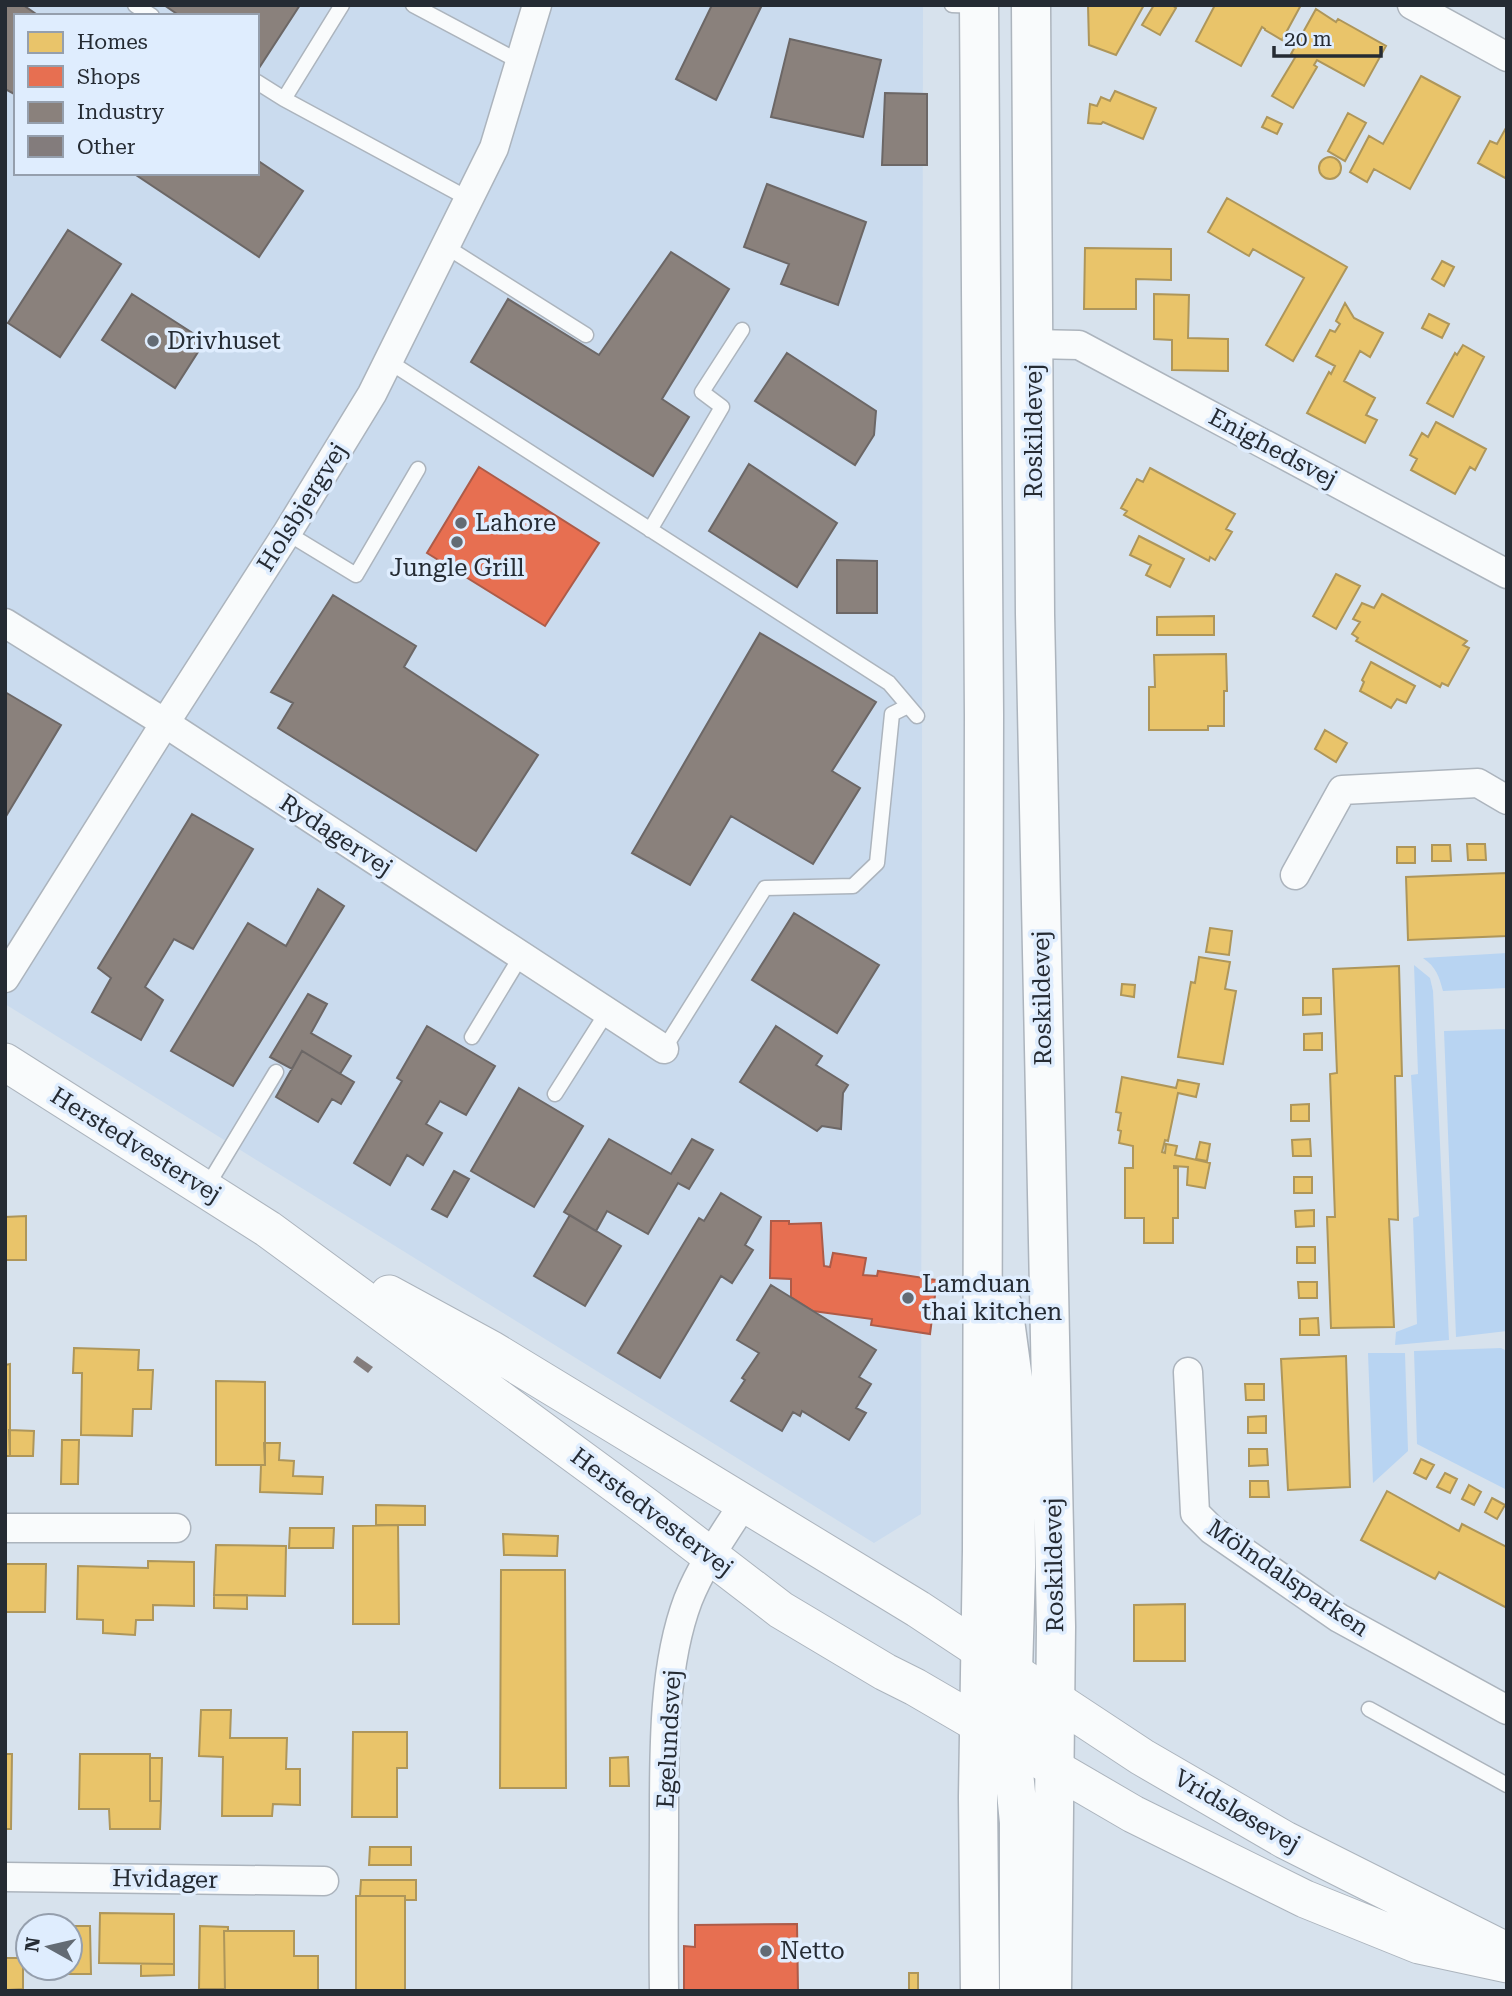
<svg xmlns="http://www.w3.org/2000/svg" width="1512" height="1996" font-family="'Roboto Serif',serif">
  <rect width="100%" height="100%" fill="#d7e2ed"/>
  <path fill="#cadbee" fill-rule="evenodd" d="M5,5H923L921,1514L874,1543L5,1004ZM16,16H257V173H16Z"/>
  <path fill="#b8d4f2" d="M1507,953V988L1443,991C1439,976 1436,967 1423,958Z
    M1414,965L1430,978L1433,991L1449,1340L1395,1345L1396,1332L1417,1324L1413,1218L1419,1216L1411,1075L1418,1074Z
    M1507,1029V1331L1456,1337L1444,1031Z
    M1501,1348L1507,1351V1490L1417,1444L1414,1351Z
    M1368,1353H1405L1408,1451L1373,1483Z"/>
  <path fill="#e9c46a" stroke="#ae965a" stroke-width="2" d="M1088,5H1144L1116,55L1089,45Z
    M1154,5H1172L1176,8L1160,35L1142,25Z
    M1215,5H1301L1282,40L1265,30V29L1262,27L1241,66L1196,41Z
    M1316,9L1336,22L1338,19L1386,46L1364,86L1317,60L1314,65L1317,67L1293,108L1272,96L1296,56L1291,54Z
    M1421,76L1460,97L1410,189L1374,169L1367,182L1350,172L1369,136L1383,144Z
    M1115,91L1156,108L1143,139L1103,122L1101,124L1088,123L1090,104L1097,106L1101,97L1110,101Z
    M1348,113L1366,123L1345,161L1328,151Z
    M1267,117L1282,124L1277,134L1262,127Z
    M1507,126V179L1478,163L1490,141L1497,144Z
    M1319 168a11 11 0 1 1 22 0a11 11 0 1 1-22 0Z
    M1227,198L1347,267L1293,361L1266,345L1304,278L1253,249L1249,256L1208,232Z
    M1085,248L1171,249V280L1136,279V309H1084Z
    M1442,261L1454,267L1444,286L1432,279Z
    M1154,294L1189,295L1188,338L1228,339V371L1172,370V340L1154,339Z
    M1345,303L1354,318L1383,333L1370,357L1360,351L1344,381L1375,398L1366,415L1377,420L1365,443L1307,413L1329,372L1331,374L1335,366L1316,356L1330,330L1335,332L1340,324L1336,321Z
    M1429,314L1449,324L1442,338L1422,328Z
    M1463,345L1484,357L1453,417L1427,403L1455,353L1457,355Z
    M1436,422L1486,449L1475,470L1470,467L1455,494L1411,470L1417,459L1410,455L1422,433L1428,437Z
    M1150,468L1235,514L1226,529L1232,532L1215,560L1210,557L1209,561L1124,515L1127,511L1121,508L1137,479L1143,482Z
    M1139,536L1184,559L1170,587L1146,575L1151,565L1130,555Z
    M1336,574L1360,586L1336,629L1313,616Z
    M1382,594L1467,641L1463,645L1469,648L1448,686L1442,683L1440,687L1356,641L1358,638L1352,634L1360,622L1353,619L1362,603L1374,608Z
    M1214,616V635H1157V617Z
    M1226,654L1227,691H1224V726H1208V730H1149V687H1155L1154,655Z
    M1371,662L1415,686L1406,703L1397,699L1391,708L1360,691L1364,682L1362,680Z
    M1325,730L1347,743L1336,762L1315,749Z
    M1467,844H1485L1486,860H1468Z
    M1432,845H1450L1451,861H1432Z
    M1397,847H1415V863H1397Z
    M1507,873V936L1408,940L1406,877Z
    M1210,928L1232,931L1229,955L1206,952Z
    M1199,957L1230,962L1225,989L1236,991L1223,1064L1178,1057L1191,982L1195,983Z
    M1399,966L1402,1076H1395L1398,1220L1389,1219L1394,1327L1331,1328L1327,1217H1335L1330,1074L1337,1073L1333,969Z
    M1122,984L1135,985L1134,997L1121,995Z
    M1303,998H1321V1014L1303,1015Z
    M1322,1033V1050H1304V1034Z
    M1122,1077L1176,1088L1178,1080L1199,1084L1196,1097L1178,1093L1168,1141L1165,1140L1162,1152L1165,1153L1166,1144L1177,1146L1175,1155L1210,1163L1205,1188L1187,1185L1188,1167L1174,1166V1168H1178V1218H1173V1243H1144V1218H1125V1168H1133V1146L1119,1143L1121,1131L1118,1130L1121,1113L1116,1112Z
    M1309,1104V1121H1291V1105Z
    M1310,1139L1311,1156H1293L1292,1140Z
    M1200,1142L1210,1144L1207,1161L1196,1159Z
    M1294,1177H1312V1193H1294Z
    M1314,1210V1226L1296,1227L1295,1211Z
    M26,1216V1260H5V1217Z
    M1297,1247H1315V1263H1297Z
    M1298,1282H1317V1298H1299Z
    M1318,1318L1319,1335H1300V1319Z
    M74,1348L139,1350L138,1370H153L151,1409H133L132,1436L81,1435L82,1373H73Z
    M1346,1356L1350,1487L1288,1490L1281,1359Z
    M10,1364V1456H5V1365Z
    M216,1381L265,1382V1465H216Z
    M1245,1384H1264V1400H1246Z
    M1266,1416V1433H1248V1417Z
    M9,1430L34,1431L33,1456H10Z
    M62,1440H79L78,1484H61Z
    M264,1443H280L279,1460L294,1461L293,1476L323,1477L322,1494L260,1492L261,1465H265Z
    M1249,1449H1267L1268,1465L1249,1466Z
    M1421,1459L1434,1465L1426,1479L1414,1473Z
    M1445,1473L1457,1479L1450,1493L1437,1487Z
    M1250,1481H1268L1269,1497H1250Z
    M1469,1485L1481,1492L1474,1505L1462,1499Z
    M1387,1491L1459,1531L1462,1524L1507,1547V1608L1439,1572L1435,1579L1361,1540Z
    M1492,1498L1505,1505L1497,1519L1485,1512Z
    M376,1505L425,1506V1525H376Z
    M398,1525L399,1624H353V1526Z
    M290,1528H334L333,1548H289Z
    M503,1534L558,1536L557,1556L504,1555Z
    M216,1545L286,1546L285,1596L214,1595Z
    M148,1561L194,1562V1606L153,1605V1620H136L135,1635L103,1633V1620L77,1619L78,1566L148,1568Z
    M5,1564H46L45,1612H5Z
    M501,1570H565L566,1788H500Z
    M214,1595H247V1609L214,1608Z
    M1185,1604V1661H1134V1605Z
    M201,1710H231L230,1738H287L286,1769H300V1805L273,1804L272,1816H222L223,1757L199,1756Z
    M353,1732H407V1768H397V1817H352Z
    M5,1754H12L11,1829H5Z
    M80,1754H150V1801H161L160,1829H110L109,1809H79Z
    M628,1757L629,1786H610V1758Z
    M150,1758H162L161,1801H150Z
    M370,1847H411V1865H369Z
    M361,1880H416V1900H405V1896H360Z
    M356,1896H405V1991H356Z
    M100,1913L174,1914V1964L99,1963Z
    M70,1926H90L91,1974H67V1968H70Z
    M200,1926L228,1927V1931H224L225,1989H199Z
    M224,1931H294V1956H318V1991H225Z
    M6,1958H23V1989L6,1990Z
    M141,1964H174V1975L141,1976Z
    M909,1973H918V1991H909Z"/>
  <path fill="#e76f51" stroke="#ad5b48" stroke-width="2" d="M479,467L599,543L545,626L427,553Z
    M771,1221H789V1224L821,1223L824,1266L830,1267L833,1253L866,1258L863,1275L877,1276L878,1271L937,1280L930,1334L871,1325L872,1319L813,1311L791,1297V1279L770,1278Z
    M797,1924L798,1991H684V1946L695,1947V1925Z"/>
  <path fill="#8a817c" stroke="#6c6766" stroke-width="2" d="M5,5H23L39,16H16V95L5,89Z
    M164,5H300L259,68L257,16H180Z
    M712,5H762L716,100L676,79Z
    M790,39L881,60L863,137L771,117Z
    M885,93L927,94V165H882Z
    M257,160L303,191L259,257L133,173H257Z
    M767,184L866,222L838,305L781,284L789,264L744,247Z
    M68,230L121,264L60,357L8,323Z
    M671,252L729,289L662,399L689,417L653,476L471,362L508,299L599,355Z
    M132,294L205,341L175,388L102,340Z
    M787,353L876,411L874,435L855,465L755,401Z
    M749,464L837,523L797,587L709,531Z
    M837,560L877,561V613H837Z
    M333,595L416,646L404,667L538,755L476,851L278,728L293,703L271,692Z
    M760,633L876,702L832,771L860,788L813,864L731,816L690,885L632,853Z
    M5,692L61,725L5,818Z
    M192,814L253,849L193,949L174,939L145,987L163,1000L141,1040L92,1012L111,978L98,968Z
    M318,889L344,906L233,1086L171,1051L248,923L286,946Z
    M794,913L879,965L837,1033L752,980Z
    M308,994L327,1004L311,1033L351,1056L340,1074L302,1051L292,1069L270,1057Z
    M427,1026L495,1066L466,1115L440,1101L426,1124L442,1133L423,1165L407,1155L390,1185L354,1163L402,1081L397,1078Z
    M776,1026L822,1056L816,1065L848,1085L843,1093L841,1129L822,1126L817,1131L740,1082Z
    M302,1051L354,1082L341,1104L332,1099L318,1122L276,1097Z
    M519,1088L583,1126L534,1207L471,1171Z
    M609,1139L671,1174L692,1139L713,1150L689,1189L678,1183L648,1234L607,1211L596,1231L564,1212Z
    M454,1171L469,1179L447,1217L432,1209Z
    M721,1193L761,1217L745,1245L753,1250L732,1283L721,1276L660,1378L618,1353L699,1218L704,1221Z
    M570,1215L621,1246L585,1306L534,1276Z
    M771,1285L876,1350L859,1377L871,1384L856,1408L866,1413L849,1440L802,1411L800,1416L793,1412L782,1431L731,1401L745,1380L742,1378L759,1353L737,1340Z"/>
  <path fill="#837c7c" d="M357,1356L373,1367L368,1373L353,1362Z"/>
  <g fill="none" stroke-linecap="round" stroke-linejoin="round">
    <g stroke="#acb4bd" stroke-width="17">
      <path id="service" d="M135,5L152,16
        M413,5L520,62
        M952,5L978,6
        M257,82L284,99L469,199
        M284,99L342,5
        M445,246L586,335
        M388,361L889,683L917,716
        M650,530L722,407L702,392L742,330
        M287,533L356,575L418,469
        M472,1037L521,956
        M664,1049L765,888L853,886L877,863L892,714L908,706
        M555,1094L607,1012
        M206,1188L276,1072
        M1369,1709L1507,1785"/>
    </g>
    <g stroke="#acb4bd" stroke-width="31">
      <path id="minor" d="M1412,5L1507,57
        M1033,344L1079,345L1507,574
        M5,623L165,723L664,1049
        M1295,875L1342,790L1478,783L1507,800
        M5,978L165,723L287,533L372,394L494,148L537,5
        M1188,1372L1195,1513L1212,1530L1339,1618L1507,1710
        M5,1528H176
        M5,1877L324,1881
        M664,1991C663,1934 664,1877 664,1821C664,1751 663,1666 688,1600C702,1565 724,1534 744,1503"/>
    </g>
    <g stroke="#acb4bd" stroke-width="39">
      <path id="tertiary" d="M5,1062L268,1229L648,1508L781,1610L885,1672L915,1687L1133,1814L1305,1899L1419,1945L1507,1964
        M389,1294L492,1350L918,1609L1142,1757L1285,1840L1502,1949"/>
    </g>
    <g stroke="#acb4bd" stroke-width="41">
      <path id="secondary" d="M979,5L984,715L982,1550L978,1797L980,1991
        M1031,5L1035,614L1056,1627L1052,1991
        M1003,1306L1015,1394L1016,1567L1013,1672L1049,1756
        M990,1678L1011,1743L1019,1822V1991"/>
    </g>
    <use href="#service" stroke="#f9fbfc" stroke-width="14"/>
    <use href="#minor" stroke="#f9fbfc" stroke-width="28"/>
    <use href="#tertiary" stroke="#f9fbfc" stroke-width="37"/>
    <use href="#secondary" stroke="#f9fbfc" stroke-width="38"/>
  </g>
  <g fill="#636b74" stroke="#dfedfe" stroke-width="2.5">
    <circle cx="153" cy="341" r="7"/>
    <circle cx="461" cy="523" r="7"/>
    <circle cx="457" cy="542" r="7"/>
    <circle cx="908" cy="1298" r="7"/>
    <circle cx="766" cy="1951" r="7"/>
  </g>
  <g text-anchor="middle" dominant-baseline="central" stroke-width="7" stroke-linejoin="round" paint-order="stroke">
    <g font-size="24" fill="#252b33" stroke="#dfedfe" text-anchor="start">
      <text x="167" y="341">Drivhuset</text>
      <text x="475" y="523">Lahore</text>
      <text x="457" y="568" text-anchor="middle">Jungle Grill</text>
      <text x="922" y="1284">Lamduan<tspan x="922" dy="28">thai kitchen</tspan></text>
      <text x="780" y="1951">Netto</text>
    </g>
    <g font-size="24" fill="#252b33" stroke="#dfedfe">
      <text transform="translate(1034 431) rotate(-90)">Roskildevej</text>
      <text transform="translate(1273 448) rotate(28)">Enighedsvej</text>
      <text transform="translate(302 507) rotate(-58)">Holsbjergvej</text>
      <text transform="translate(336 835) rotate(33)">Rydagervej</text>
      <text transform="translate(1042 998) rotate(-91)">Roskildevej</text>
      <text transform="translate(136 1145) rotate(32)">Herstedvestervej</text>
      <text transform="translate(652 1512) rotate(37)">Herstedvestervej</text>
      <text transform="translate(1054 1565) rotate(-91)">Roskildevej</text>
      <text transform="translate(1288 1578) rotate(34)">Mölndalsparken</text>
      <text transform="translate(669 1739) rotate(-87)">Egelundsvej</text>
      <text transform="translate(1237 1811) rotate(30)">Vridsløsevej</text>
      <text transform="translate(165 1879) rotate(1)">Hvidager</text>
    </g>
  </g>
  <rect width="1512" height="1996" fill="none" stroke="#252b33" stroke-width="14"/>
  <rect x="14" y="14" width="245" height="161" fill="#dfedfe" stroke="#959fad" stroke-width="2"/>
  <rect x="28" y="32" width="35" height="21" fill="#e9c46a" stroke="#959fad" stroke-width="2"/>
  <text x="77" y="49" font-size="21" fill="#252b33">Homes</text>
  <rect x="28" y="66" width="35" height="21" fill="#e76f51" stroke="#959fad" stroke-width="2"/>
  <text x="77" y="84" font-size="21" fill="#252b33">Shops</text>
  <rect x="28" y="102" width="35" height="21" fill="#8a817c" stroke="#959fad" stroke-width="2"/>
  <text x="77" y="119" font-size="21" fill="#252b33">Industry</text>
  <rect x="28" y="136" width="35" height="21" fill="#837c7c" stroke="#959fad" stroke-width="2"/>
  <text x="77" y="154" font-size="21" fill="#252b33">Other</text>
  <g transform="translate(49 1947) rotate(278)"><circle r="33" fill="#dfedfe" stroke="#959fad" stroke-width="2"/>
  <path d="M0-5L12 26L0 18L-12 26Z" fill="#636b74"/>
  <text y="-10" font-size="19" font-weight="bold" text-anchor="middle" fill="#252b33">N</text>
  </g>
  <path d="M1274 46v10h107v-10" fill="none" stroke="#252b33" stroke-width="3.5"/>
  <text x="1284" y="46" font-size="21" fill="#252b33" stroke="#dfedfe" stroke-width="5" paint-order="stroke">20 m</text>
</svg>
